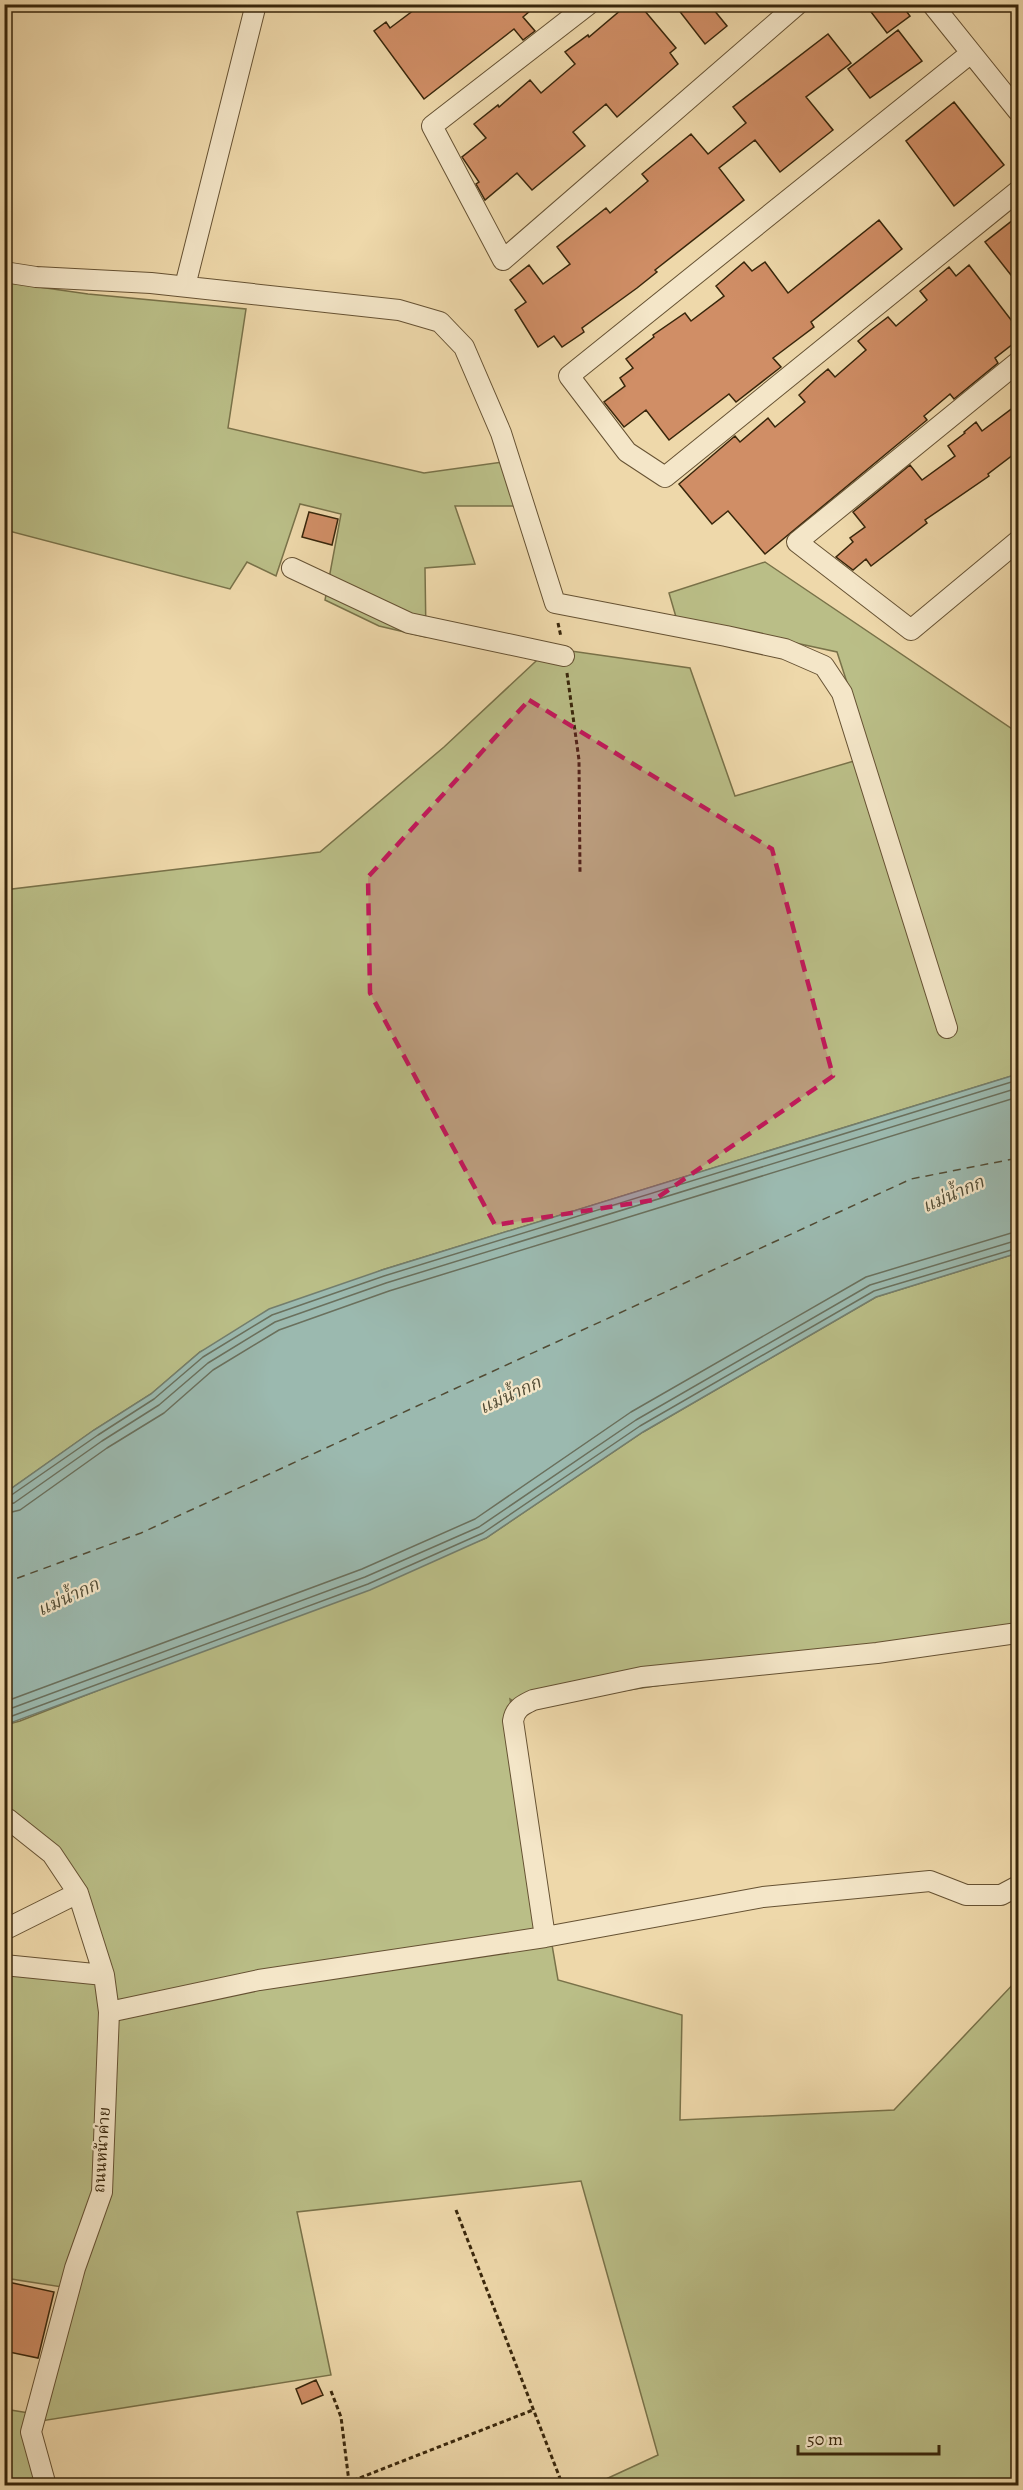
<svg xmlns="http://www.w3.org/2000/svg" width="1023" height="2490" font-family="Alegreya,'Noto Serif Thai',serif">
  <rect width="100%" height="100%" fill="#eed8aa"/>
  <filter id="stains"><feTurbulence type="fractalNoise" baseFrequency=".00333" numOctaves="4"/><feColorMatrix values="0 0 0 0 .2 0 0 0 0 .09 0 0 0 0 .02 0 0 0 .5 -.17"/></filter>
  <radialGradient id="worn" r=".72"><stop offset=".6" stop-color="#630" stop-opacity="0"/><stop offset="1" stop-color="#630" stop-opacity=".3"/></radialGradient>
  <path fill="#babe87" stroke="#797249" stroke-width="1.5" d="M4,282L88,294L246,309L228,428L424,473L510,461L518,506H455L475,564L425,568L426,637L379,626L325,600L341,514L300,504L276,576L247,562L230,589L5,530Z
    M765,562L1018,733V1074L382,1270L200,1352L151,1394L94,1430L5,1493L4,890L320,852L444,747L550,648L690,668L735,796L871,756L837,652L676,617L669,593Z
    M1018,1253V1632L521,1706L510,1699L558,1980L682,2015L680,2120L894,2110L1018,1979V2485H593L658,2455L581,2181L297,2212L331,2375L34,2422L46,2485H5L4,2409L35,2414L69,2288L5,2278V1965L103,1975L78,1893L5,1820V1725L20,1721L486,1538L643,1432L876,1297Z"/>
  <path fill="#9bb9af" stroke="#737e6d" stroke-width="1.5" d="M1018,1074V1253L876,1297L643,1432L486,1538L370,1590L5,1725V1493L94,1430L151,1394L200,1352L269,1309L382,1270Z"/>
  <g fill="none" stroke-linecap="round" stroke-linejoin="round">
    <path stroke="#6a705d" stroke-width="1.5" d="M4,1497L10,1496L98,1435L154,1399L203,1357L272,1315L384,1276L1018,1080
      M4,1505L14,1503L102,1441L159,1405L208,1363L275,1322L386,1283L1018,1088
      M4,1514L20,1510L107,1448L164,1413L213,1370L279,1330L389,1291L1018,1097
      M4,1702L362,1569L475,1519L631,1412L866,1277L1018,1231
      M4,1711L365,1577L479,1527L636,1420L870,1285L1018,1240
      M4,1719L368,1584L483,1533L640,1426L874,1291L1018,1248"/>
    <path stroke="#514b34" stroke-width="1.5" stroke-dasharray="8 6" stroke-linecap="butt" d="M4,1583L141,1533L911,1179L1018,1158"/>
  </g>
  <path fill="#d08e66" stroke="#38260b" stroke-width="1.5" d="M422,4H538L523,17L535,31L523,40L514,29L424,99L374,31L386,22L390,28Z
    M628,4H639L676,48L670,53L678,64L617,117L606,104L573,132L585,146L532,190L517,173L485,200L476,184L479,182L462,157L486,138L474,124L498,105L499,107L530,80L541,93L575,64L565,52L588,35L589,37Z
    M674,4H709L727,26L705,44Z
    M865,4H901L910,16L887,33Z
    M898,30L922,61L870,98L848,69Z
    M828,34L851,63L806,97L833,130L780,172L755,140L719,168L744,200L655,270L657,272L637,288L582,328L584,332L562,347L554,336L538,347L515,310L526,302L510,280L529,265L543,284L570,264L557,247L606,208L610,213L648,181L642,174L691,134L708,154L746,123L733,107Z
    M954,102L1004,165L954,206L906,141Z
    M1018,216V284L985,242Z
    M879,220L902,249L811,322L814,327L773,358L781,367L736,402L729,394L669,440L646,410L624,427L604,402L625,386L620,378L633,368L626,359L654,337L653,335L685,313L691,321L724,296L716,286L744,262L752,271L765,262L788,293Z
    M969,265L1018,329V340L995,358L998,363L954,399L950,394L924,416L927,420L765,554L728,511L712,524L679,484L735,436L740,442L768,418L775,427L805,402L799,395L815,380L828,369L835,377L866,350L858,341L871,330L888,317L896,326L927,300L920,291L949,267L956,276Z
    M1018,404V451L988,474L989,476L925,520L927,523L871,566L866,559L853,570L836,557L853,542L850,538L865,527L853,512L910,465L922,480L955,456L948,446L965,433L964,432L976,422L982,431Z
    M309,512L338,519L332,545L302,537Z
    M8,2282L54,2292L38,2358L4,2351V2296Z
    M316,2380L323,2395L302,2404L296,2389Z"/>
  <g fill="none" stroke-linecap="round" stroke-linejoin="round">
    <g stroke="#665233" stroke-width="22">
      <path id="minor" d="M589,4L432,126L503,260L798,4
        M932,4L1018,111
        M971,53L569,376L627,452L665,477L1018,191
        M4,272L36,277L151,283L399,310L440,322L464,347L501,433L555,603L726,636L785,649L824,666L842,693L947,1028
        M185,286L256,4
        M1018,362L797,542L911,630L1018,541
        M292,568L409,623L564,656
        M4,1820L8,1819L52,1854L78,1893L104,1975
        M4,1930L78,1893
        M545,1937L513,1721C515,1708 523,1705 533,1700L642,1677L877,1653L1018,1633
        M4,1965L104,1975L109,2012L102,2192L75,2268L31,2432L46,2486
        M109,2012L259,1980L545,1937L763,1897L930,1881L966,1895H1001L1018,1886"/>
    </g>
    <path stroke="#38260b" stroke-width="3" stroke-dasharray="4.5 3" stroke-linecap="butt" d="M558,623L561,637
      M567,673L579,760L580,872
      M456,2210L563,2486
      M331,2391L341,2417L349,2482
      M339,2486L533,2410"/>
    <use href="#minor" stroke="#f4e6c8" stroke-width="20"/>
  </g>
  <path fill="#c2185b" fill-opacity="0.2" stroke="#c2185b" stroke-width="4.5" stroke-dasharray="12 8" stroke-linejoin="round" d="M529,700L772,849L833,1076L654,1200L495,1225L370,993L368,877Z"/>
  <g text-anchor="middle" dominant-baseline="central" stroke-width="4.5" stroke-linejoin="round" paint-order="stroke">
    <g font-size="16" fill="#38260b" stroke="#f4e6c8">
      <text transform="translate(102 2150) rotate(-86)">ถนนหน้าค่าย</text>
    </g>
    <g font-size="18" font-style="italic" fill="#514b34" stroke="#f4e6c8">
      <text transform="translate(953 1194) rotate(-24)">แม่น้ำกก</text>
      <text transform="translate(510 1395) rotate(-25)">แม่น้ำกก</text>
      <text transform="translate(68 1597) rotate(-25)">แม่น้ำกก</text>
    </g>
  </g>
  <rect width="1023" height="2490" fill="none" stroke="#eed8aa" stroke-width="24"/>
  <rect x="6" y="6" width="1011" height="2478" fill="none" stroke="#38260b" stroke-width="3"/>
  <rect x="12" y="12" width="999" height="2466" fill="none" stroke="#38260b" stroke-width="1.5"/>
  <path d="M798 2445v9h141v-9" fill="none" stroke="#38260b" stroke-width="3"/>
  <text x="807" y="2445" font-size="18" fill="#38260b" stroke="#f4e6c8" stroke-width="4.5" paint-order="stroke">50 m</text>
  <rect width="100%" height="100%" filter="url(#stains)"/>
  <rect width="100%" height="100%" fill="url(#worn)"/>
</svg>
